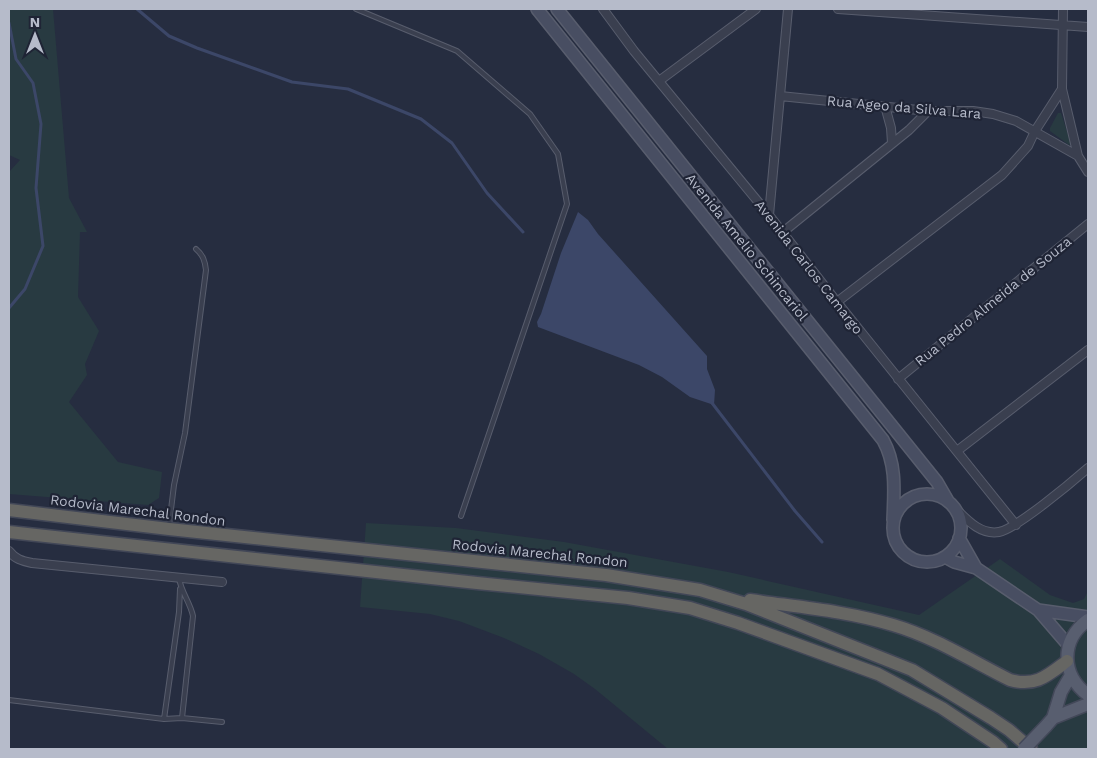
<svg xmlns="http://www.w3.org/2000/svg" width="1097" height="758" font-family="'Work Sans',sans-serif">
  <rect width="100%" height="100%" fill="#262d40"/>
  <path fill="#283a41" d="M9,9H53L69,198L87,232H80L78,297L99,331L85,364L87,375L69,402L118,462L162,472L159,498L148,505L9,494V172L20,160L9,155Z
    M1058,113H1061L1071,144L1069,145L1050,131V128Z
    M366,523L456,528L564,542L728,572L919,615L1000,559L1050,595L1073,603L1084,599L1088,591V749H668L595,689L574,674L539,654L504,638L459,621L430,614L360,607Z"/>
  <path fill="#3c4768" d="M578,212L588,220L598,234L707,356V369L715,390L714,405L690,397L662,377L639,365L538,327L537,322L541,314L561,253Z"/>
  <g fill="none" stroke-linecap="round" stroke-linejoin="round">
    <path stroke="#3c4768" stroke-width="3" d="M137,9L169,36L197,48L292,82L348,89L421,119L452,143L487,193L523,232
      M9,23L16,59L33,83L41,124L36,188L43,246L25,289L9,308
      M712,403L795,511L822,542"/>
    <g stroke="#585d6d" stroke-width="6">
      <path id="service" d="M356,9L457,51L530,114L558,154L567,204L461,516
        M169,526L174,485L185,433L206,270C205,261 203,255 196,249
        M179,578C181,592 190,602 193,616L182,718
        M9,700L164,719L182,718L222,722
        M164,719L179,612L180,589"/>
    </g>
    <g stroke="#585d6d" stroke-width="10">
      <path id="minor" d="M603,9L634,51L769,215L837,302L1016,525
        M838,9L1088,27
        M659,81L756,9
        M1062,89L1078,156L1088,172
        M780,96L928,111H973L993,114L1016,121L1078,156
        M885,106L891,128L892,143
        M769,215L788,9
        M783,232L909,130L928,111
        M837,302L1002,175L1028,146L1035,131L1062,89L1063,9
        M898,379L1088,224
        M957,451L1088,350
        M956,509C968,521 981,535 999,532C1016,529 1072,482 1088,468
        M9,551C15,559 22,561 32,563L222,582"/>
    </g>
    <g stroke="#585d6d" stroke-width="14">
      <path id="secondary" d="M537,9L883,440C897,465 894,492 893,520
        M557,9L937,482L948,501
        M893 528a34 34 0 1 1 68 0a34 34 0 1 1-68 0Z
        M959,538L976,568
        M945,557L954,562L976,568L1038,610L1069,646
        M1038,610L1088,617"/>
    </g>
    <g stroke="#434859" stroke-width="15">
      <path id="primary" d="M1088,620C1060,640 1061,675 1088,695
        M1053,718L1061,692L1071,675
        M1046,726L1053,718L1088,704"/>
    </g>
    <g stroke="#424757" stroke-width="15">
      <path id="trunk" d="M9,510L169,529L606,575L700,590L746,604L912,670L991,718L1009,730L1031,749
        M9,532L477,583L628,598L690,608L738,623L878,674L942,708L993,742L1001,749
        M750,600C798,607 847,611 893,625C934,637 972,661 1010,680C1036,687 1047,676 1067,661"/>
    </g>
    <use href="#service" stroke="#3a3f4f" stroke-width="4"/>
    <use href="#minor" stroke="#3a3f4f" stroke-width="8"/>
    <use href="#secondary" stroke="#484e62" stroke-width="11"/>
    <use href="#primary" stroke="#585e6f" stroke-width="12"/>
    <use href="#trunk" stroke="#666663" stroke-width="12"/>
    <g stroke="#434859" stroke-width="15" stroke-linecap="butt">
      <path id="primary-bridge" d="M1024,749L1046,726"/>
    </g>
    <use href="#primary-bridge" stroke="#585e6f" stroke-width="12"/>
  </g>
  <g text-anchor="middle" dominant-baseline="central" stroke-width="4.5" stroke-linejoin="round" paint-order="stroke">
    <g font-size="14" fill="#b6bbca" stroke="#1f2435">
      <text transform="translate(904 107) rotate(5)">Rua Ageo da Silva Lara</text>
      <text transform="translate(747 247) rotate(51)">Avenida Amelio Schincariol</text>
      <text transform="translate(809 267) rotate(52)">Avenida Carlos Camargo</text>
      <text transform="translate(993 301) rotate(-39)">Rua Pedro Almeida de Souza</text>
      <text transform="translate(138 510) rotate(7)">Rodovia Marechal Rondon</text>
      <text transform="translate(540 553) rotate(6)">Rodovia Marechal Rondon</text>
    </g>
  </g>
  <rect width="1097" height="758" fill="none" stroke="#b6bbca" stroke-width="20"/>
  <g transform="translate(35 35)" stroke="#1f2435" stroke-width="4" paint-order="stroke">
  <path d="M0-4L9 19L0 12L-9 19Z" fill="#b6bbca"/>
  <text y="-8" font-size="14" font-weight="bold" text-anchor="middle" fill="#b6bbca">N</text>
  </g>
</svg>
